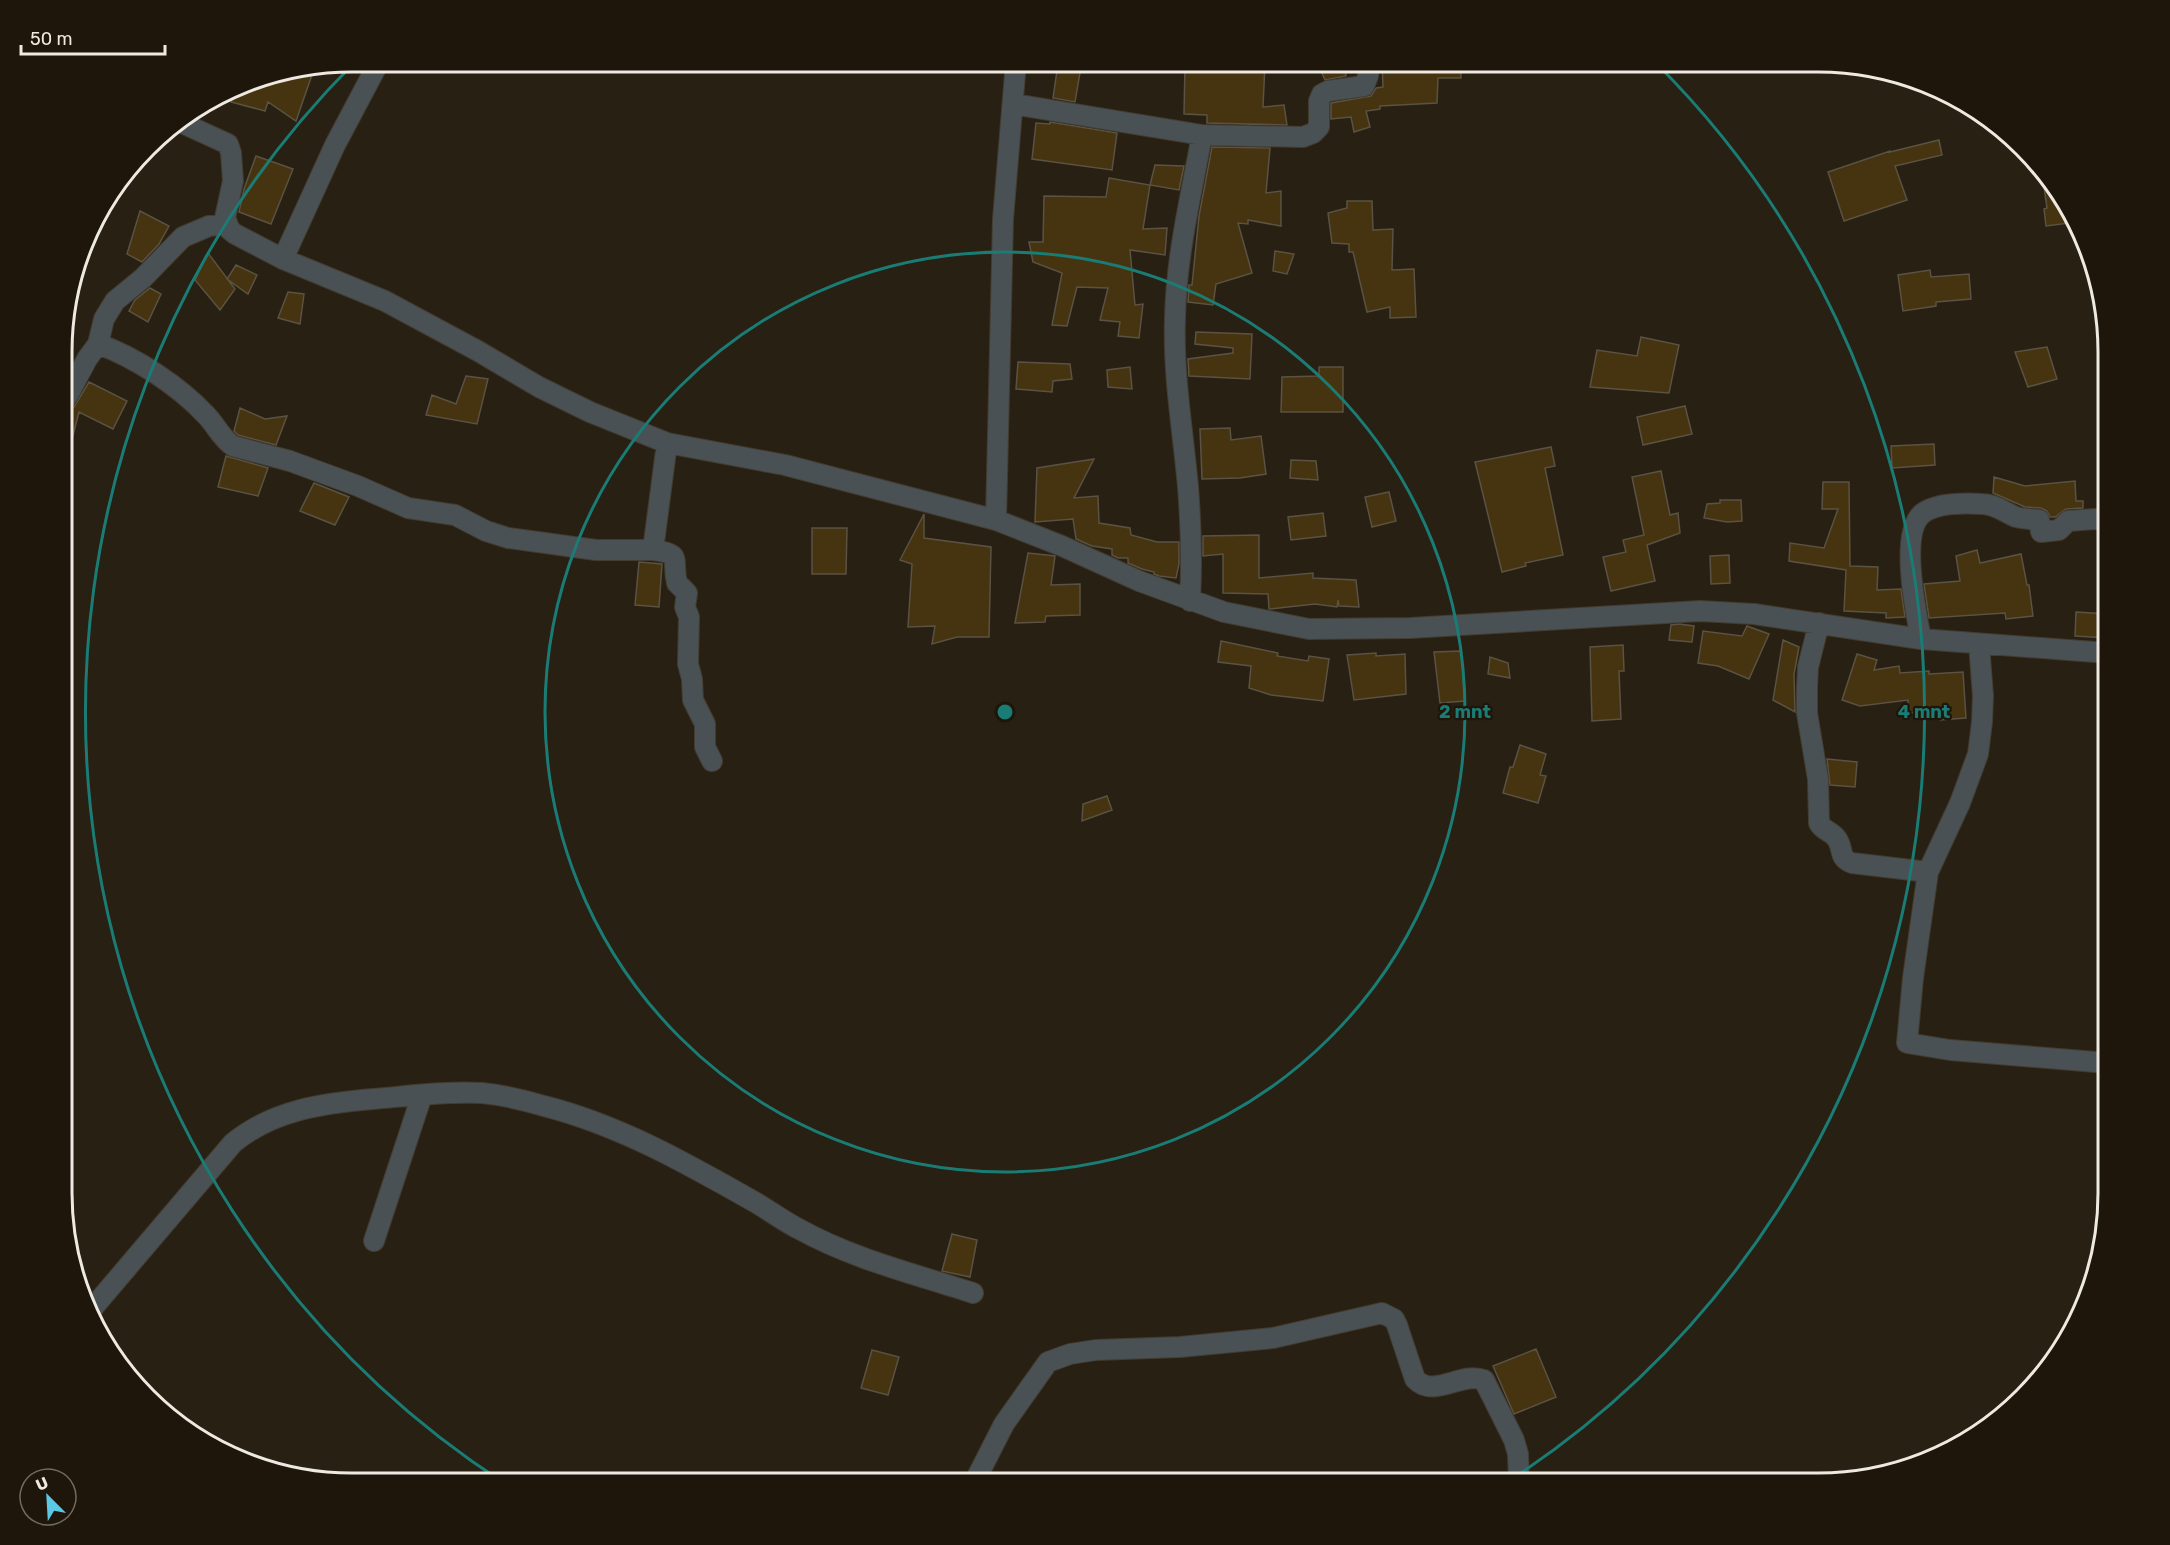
<svg xmlns="http://www.w3.org/2000/svg" width="2170" height="1545" font-family="Rubik,sans-serif">
  <rect width="100%" height="100%" fill="#272013"/>
  <path fill="#463410" stroke="#5a5243" stroke-width="1.5" d="M1206,62L1265,64L1263,107L1284,105L1287,125L1207,123V115L1184,114L1185,65H1207Z
    M1317,62H1344L1346,76L1325,80Z
    M1399,62H1460L1461,78H1438L1437,103L1380,106V109L1366,111L1370,127L1354,132L1351,117L1331,119V103L1371,96L1376,88L1383,87L1382,63Z
    M1058,64L1081,67L1075,102L1053,98Z
    M314,69L296,121L268,102L265,111L231,102L236,87L241,84Z
    M1050,122L1117,133L1112,170L1032,159L1036,123L1050,124Z
    M1939,140L1942,155L1895,166L1907,200L1844,221L1828,172L1890,151V152Z
    M1212,147L1270,148L1266,193L1281,191V226L1248,220V224L1238,223L1252,273L1216,284L1213,305L1188,302L1189,285H1192L1199,216Z
    M256,156L293,169L271,224L239,212L244,189Z
    M1155,165L1184,166L1179,190L1150,185Z
    M1109,178L1150,185L1143,229L1167,228L1165,255L1130,250L1135,305L1143,304L1139,338L1118,336L1120,322L1100,320L1108,288L1077,287L1067,326L1052,325L1062,273L1033,262L1029,242H1043L1044,196L1106,197Z
    M2043,180L2064,205L2078,222L2046,226L2044,209L2047,208Z
    M1347,201H1372L1373,230L1393,229L1392,270L1414,269L1416,317L1390,318V307L1367,312L1353,252H1349V244L1332,243L1328,213L1347,208Z
    M140,211L169,226L159,244L142,262L127,254Z
    M1275,251L1294,254L1287,274L1273,271Z
    M208,253L235,289L220,310L195,280Z
    M236,265L257,275L248,294L227,279Z
    M1930,270L1931,277L1969,274L1971,299L1936,302V306L1903,311L1898,275Z
    M150,288L161,294L148,322L129,311L135,300Z
    M288,292L304,294L300,324L278,318Z
    M1196,332L1252,334L1250,379L1189,376L1188,359L1233,353V348L1195,344Z
    M1641,337L1679,345L1669,393L1590,387L1597,350L1637,356Z
    M2047,347L2057,379L2028,387L2015,352Z
    M1018,362L1070,364L1072,379L1053,381L1052,392L1016,389Z
    M1130,367L1132,389L1108,387L1107,370Z
    M1319,367H1343V412H1281L1282,377L1319,376Z
    M466,376L488,379L477,424L426,415L432,395L456,404Z
    M89,382L127,401L113,429L79,412L69,451H64V408L74,407Z
    M1685,406L1692,434L1643,445L1637,417Z
    M240,408L265,419L287,416L276,445L238,435L234,431Z
    M1230,428L1231,440L1261,436L1266,474L1240,478L1202,479L1200,429Z
    M1934,444L1935,465L1892,468L1891,446Z
    M1551,447L1555,466L1545,468L1563,555L1525,563L1526,566L1502,572L1475,462Z
    M226,456L268,468L258,496L218,487Z
    M1094,459L1074,498L1098,496L1099,523L1130,528L1131,535L1157,542H1179V564L1176,578L1159,576L1154,574V572L1142,569L1128,563V558H1118L1112,555V549L1092,546L1076,539L1073,519L1035,522L1037,468Z
    M1291,460L1316,461L1318,480L1290,478Z
    M1661,471L1670,515L1678,513L1680,533L1647,545L1655,581L1611,591L1603,557L1626,552L1623,540L1644,535L1632,477Z
    M1994,477L2025,486L2075,481L2076,501H2083V508L2066,509L2055,517H2050L2047,511L2041,508L2025,507L1993,493Z
    M1823,482H1849L1850,566L1878,567L1877,590L1901,589L1905,617L1886,618V613L1844,611L1846,570L1789,561L1790,543L1824,548L1838,509H1822Z
    M314,483L349,497L335,525L300,511Z
    M1389,492L1396,521L1372,527L1365,497Z
    M1720,500H1741L1742,521L1727,522L1704,518L1707,504L1720,503Z
    M1323,513L1326,536L1291,540L1288,517Z
    M924,514V538L991,547L989,637H957L932,644L935,626L908,627L912,564L900,560Z
    M812,528H847L846,574H812Z
    M1259,535V578L1313,573V578L1356,580L1359,607L1339,606L1338,600L1337,607L1315,604L1269,609L1268,594L1223,593V554L1203,556V536Z
    M1977,550L1980,563L2021,554L2027,585H2029L2033,616L2006,619L2005,613L1929,618L1924,584L1960,581L1956,556Z
    M1028,553L1055,556L1051,585L1080,584V615L1046,616L1045,622L1015,623Z
    M1729,555L1730,583L1711,584L1710,556Z
    M639,562L662,564L659,607L635,605Z
    M2076,612L2108,614V638L2075,636Z
    M1679,624L1694,626L1692,642L1669,640L1671,625Z
    M1747,626L1769,634L1749,679L1718,666L1698,663L1703,631L1742,636Z
    M1783,640L1799,647L1794,674L1795,712L1773,700Z
    M1221,641L1278,653L1277,656L1308,661L1309,656L1329,659L1323,701L1271,695L1249,688L1251,666L1218,662Z
    M1623,645L1624,671H1619L1621,719L1592,721L1590,647Z
    M1461,651L1465,701L1440,703L1434,652Z
    M1376,653V656L1405,654L1406,694L1354,700L1347,655Z
    M1857,654L1877,660L1874,670L1899,666L1900,673L1929,671V674L1963,672L1966,718L1940,720L1939,711L1908,713V700L1860,706L1842,700Z
    M1490,657L1508,663L1510,678L1488,674Z
    M1520,745L1546,754L1540,775L1546,776L1538,803L1503,793L1510,767H1513Z
    M1827,759L1857,762L1855,787L1830,785Z
    M1107,796L1112,810L1082,821L1083,804Z
    M952,1234L977,1240L970,1277L942,1271Z
    M1536,1349L1556,1397L1514,1414L1493,1366Z
    M872,1350L899,1357L888,1395L861,1388Z"/>
  <g fill="none" stroke-linecap="round" stroke-linejoin="round">
    <g stroke="#433c30" stroke-width="22">
      <path id="minor" d="M1013,104L1202,135L1303,137L1313,133L1319,127V101L1322,94L1328,91L1364,86L1368,76L1370,62
        M180,122L228,144L231,153L233,181L225,218L230,230L235,234L283,259L385,301L478,351L539,387L590,412L667,443L785,465L996,520L1062,546L1139,581L1224,612L1309,629L1410,628L1700,611L1754,614L1921,639L2108,653
        M283,259L335,145L379,62
        M98,344C135,357 179,386 206,415C216,425 221,438 233,446L290,461L358,486L408,508L455,515L486,531L508,538L596,550H653L667,443
        M67,397L87,359L98,344L104,319L115,301L143,278L183,237L209,226L227,224
        M996,520L1003,219L1016,62
        M653,550C684,554 671,559 677,583L687,593L685,607L689,617L688,664L692,679L693,700L705,724V747L712,761
        M1190,601C1192,563 1191,525 1188,487C1183,431 1173,376 1175,319C1176,257 1191,196 1202,135
        M1819,623L1808,667L1807,688V713L1818,779L1819,823C1823,831 1832,831 1837,839C1844,849 1838,858 1852,863L1928,872
        M1921,639C1916,613 1899,531 1923,513C1937,503 1965,503 1982,504C1995,504 2004,512 2016,517C2023,519 2031,519 2039,520L2041,532L2059,530L2068,521L2095,519L2108,521
        M1979,644L1983,696L1982,722L1978,754L1960,803L1928,872L1913,978L1907,1043L1950,1050L2108,1063
        M374,1241L422,1095
        M91,1310L233,1143C273,1110 324,1103 373,1099C409,1096 446,1091 482,1093C502,1095 524,1100 544,1106C619,1125 686,1163 753,1201C769,1210 783,1221 799,1229C853,1259 915,1274 973,1293
        M974,1483L1004,1424L1048,1362L1070,1354L1096,1350L1180,1347L1273,1338L1382,1313L1394,1319L1397,1325L1415,1379C1433,1399 1462,1371 1484,1380L1514,1440L1518,1454L1519,1483"/>
    </g>
    <use href="#minor" stroke="#495154" stroke-width="20"/>
  </g>
  <g fill="none" stroke="#1a7c74" stroke-width="3">
    <circle cx="1005" cy="712" r="460"/>
    <path d="M504 1483A919 919 0 0 1 355 62M1655 62A919 919 0 0 1 1506 1483"/>
  </g>
  <path d="M0 0H2170V1545H0ZM352 72H1818A280 280 0 0 1 2098 352V1193A280 280 0 0 1 1818 1473H352A280 280 0 0 1 72 1193V352A280 280 0 0 1 352 72Z" fill="#1e160a" fill-rule="evenodd"/>
  <path fill="none" stroke="#efeae1" stroke-width="3" d="M352 72H1818A280 280 0 0 1 2098 352V1193A280 280 0 0 1 1818 1473H352A280 280 0 0 1 72 1193V352A280 280 0 0 1 352 72Z"/>
  <circle cx="1005" cy="712" r="9" fill="#1a7c74" stroke="#1e160a" stroke-width="3"/>
  <g font-size="18" text-anchor="middle" font-weight="bold" fill="#1a7c74" stroke="#1e160a" stroke-width="4.5" stroke-linejoin="round" paint-order="stroke">
    <text x="1465" y="718">2 mnt</text>
    <text x="1924" y="718">4 mnt</text>
  </g>
  <g transform="translate(48 1497) rotate(336)"><circle r="28" fill="#1e160a" stroke="#726b60" stroke-width="1.5"/>
  <path d="M0-4.5L10 22L0 15L-10 22Z" fill="#5bc8e6"/>
  <text y="-9" font-size="16" font-weight="bold" text-anchor="middle" fill="#efeae1">U</text>
  </g>
  <path d="M21 45v9h144v-9" fill="none" stroke="#efeae1" stroke-width="3"/>
  <text x="30" y="45" font-size="18" fill="#efeae1" stroke="#1e160a" stroke-width="4.5" paint-order="stroke">50 m</text>
</svg>
